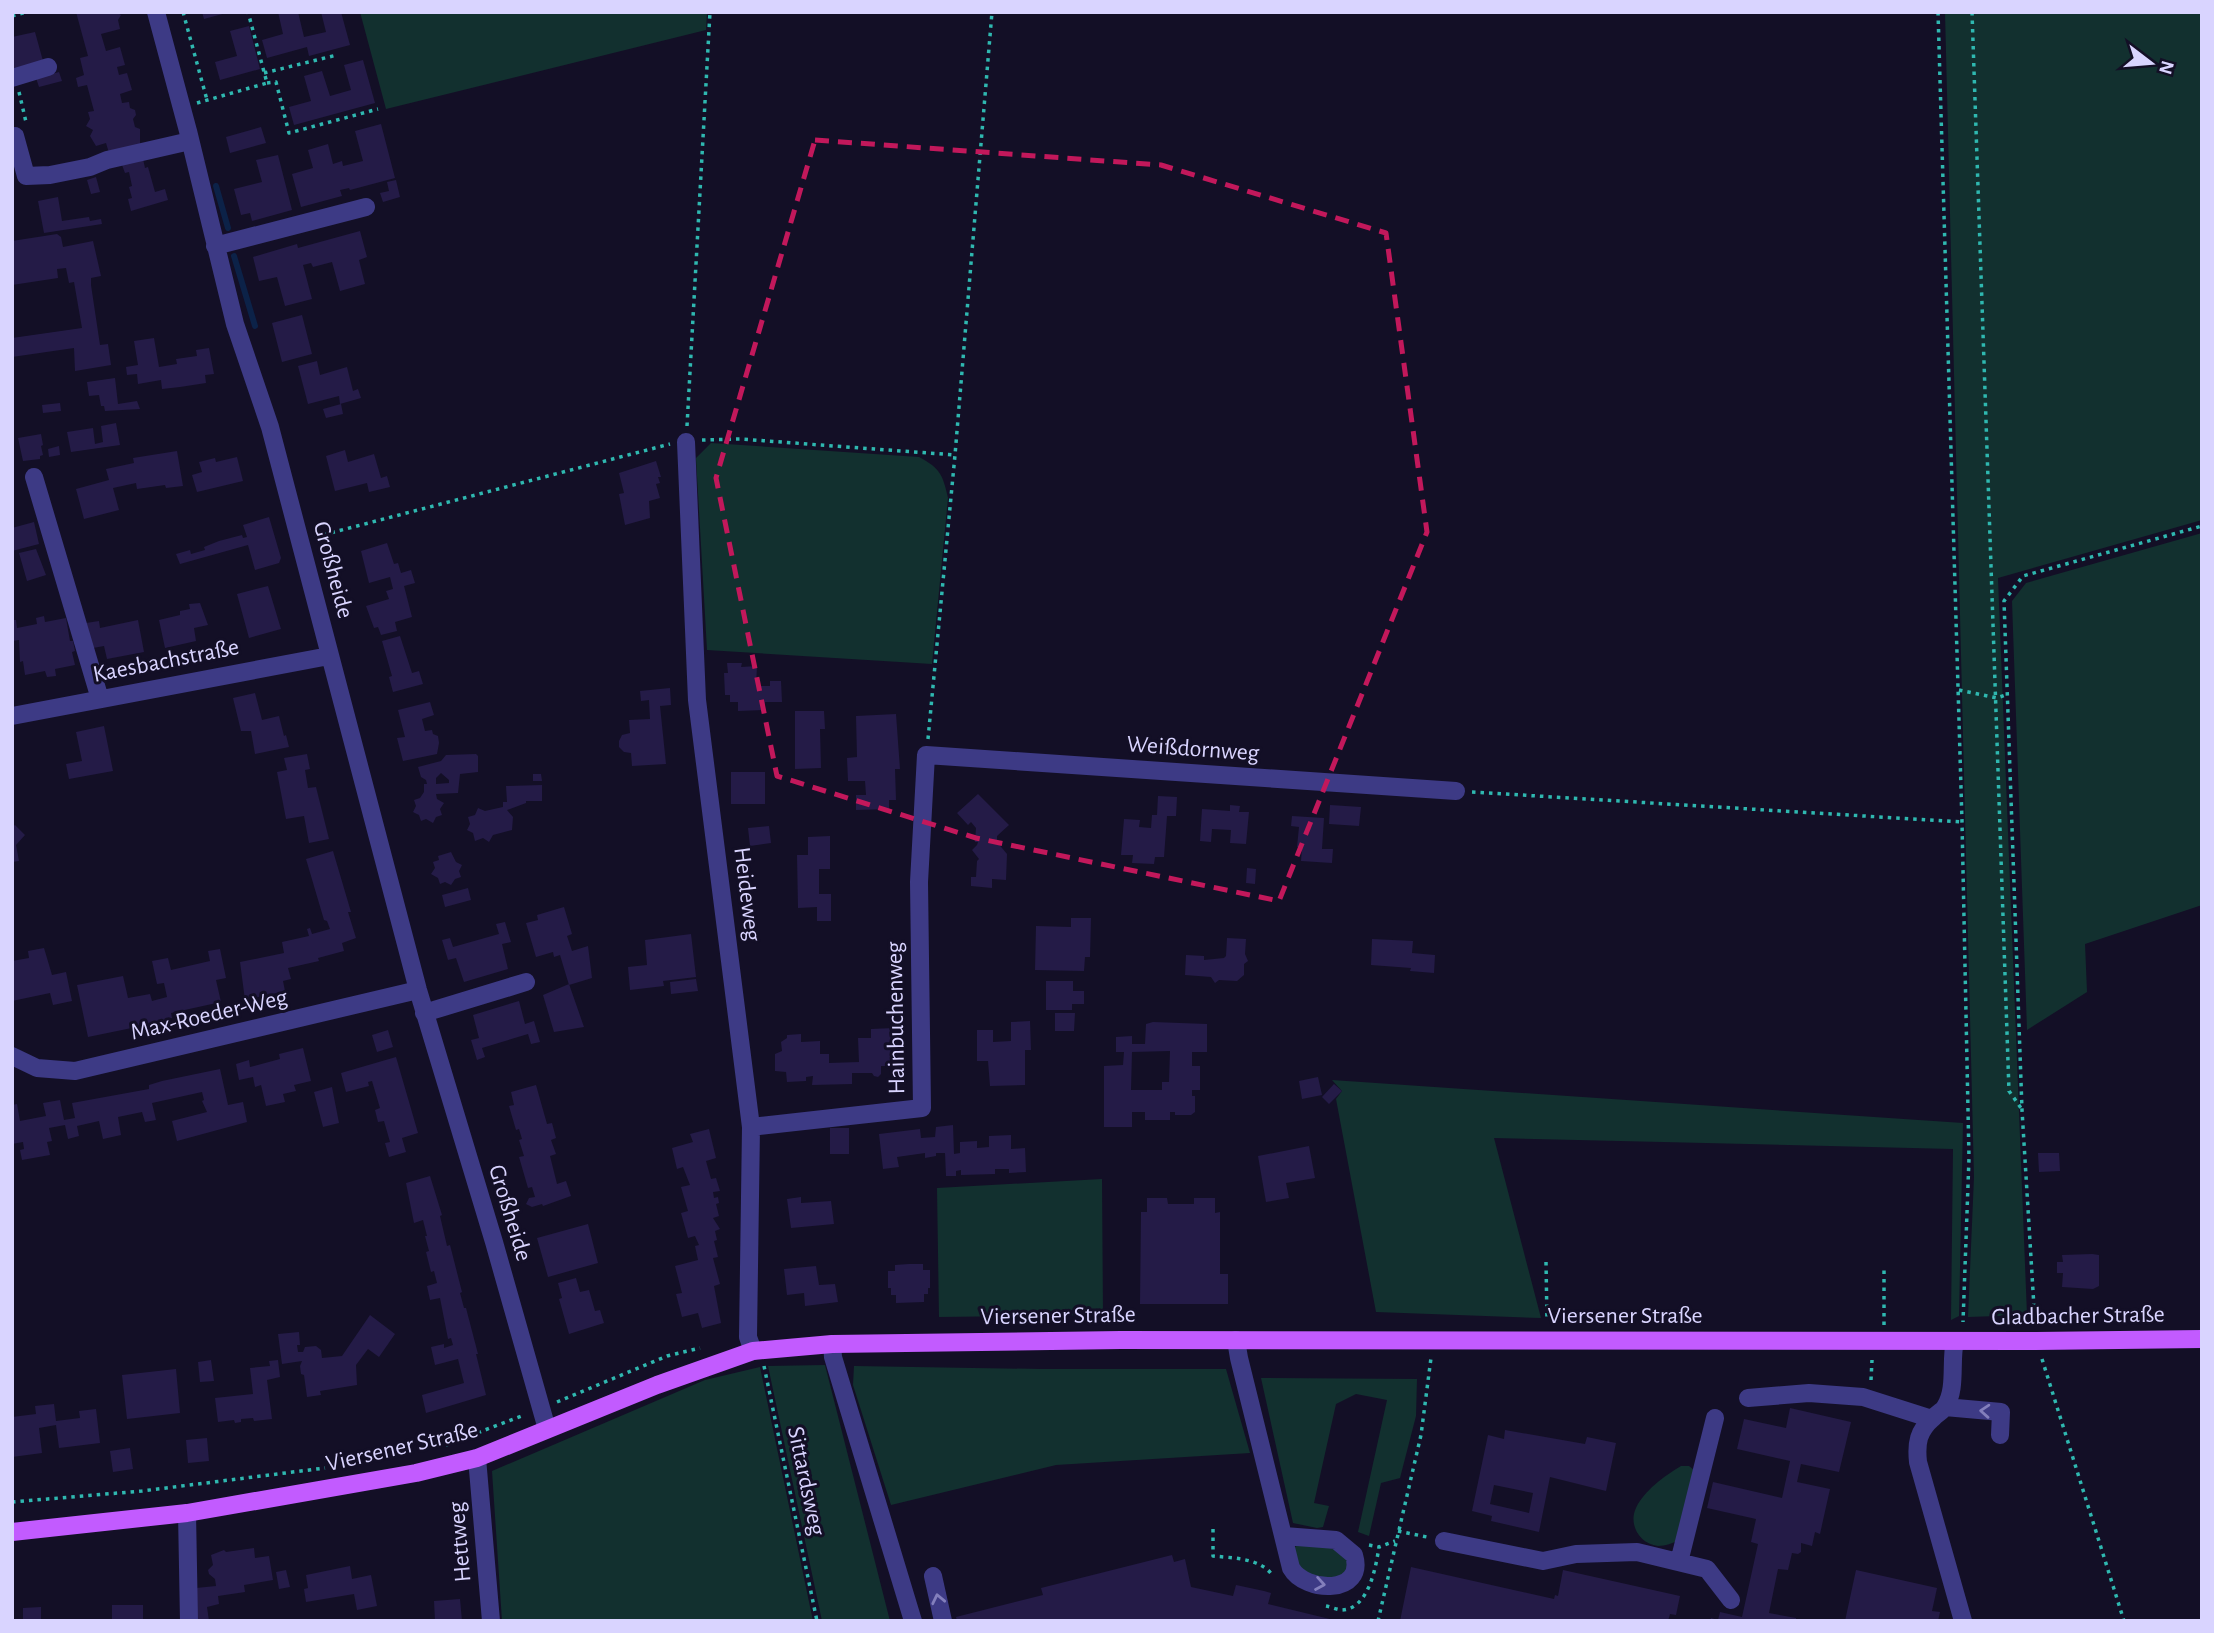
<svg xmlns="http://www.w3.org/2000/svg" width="2214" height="1633" font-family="'Alegreya Sans',sans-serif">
  <rect width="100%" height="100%" fill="#130f26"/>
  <path fill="#12302f" d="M360,12H707L706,30L386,109Z
    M1945,12H2202V520L1998,578L2027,1315L1968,1317L1974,1177Z
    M711,443L919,457C940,468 943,475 948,498L932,664L707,650L696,458Z
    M2202,533V905L2085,944L2087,992L2027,1030L2012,601L2026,583Z
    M1332,1080L1963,1123L1959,1316L1951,1320L1953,1149L1494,1138L1541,1318L1376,1312L1336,1099L1342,1091Z
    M1102,1179L1103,1315L939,1317L937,1188Z
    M825,1365L890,1621H822L768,1366Z
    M854,1366L1041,1369H1226L1250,1453L1056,1465L891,1505L853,1385Z
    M760,1367L813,1621H502L492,1471L705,1380Z
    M1261,1378L1417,1379L1416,1416L1400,1478L1381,1483L1369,1536L1358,1532L1387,1400L1356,1394L1336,1404L1314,1503L1329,1506L1323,1527L1317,1528L1293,1523Z
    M1681,1466H1689L1694,1470L1679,1540C1673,1543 1665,1546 1658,1546C1640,1544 1628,1525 1636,1508C1644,1491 1664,1476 1681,1466Z
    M1298,1543L1331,1548L1344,1553C1351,1564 1350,1570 1340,1578C1325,1579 1312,1576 1299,1569L1294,1549Z"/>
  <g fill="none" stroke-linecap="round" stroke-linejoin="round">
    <path stroke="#0c2248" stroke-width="6" d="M216,186L228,228
      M234,256L255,326"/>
  </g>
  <path fill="#241b47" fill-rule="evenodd" d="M76,12H116L121,15L118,20L120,29L101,34L106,51L120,47L125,65L117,67L119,75L127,73L132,90L120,94L122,103L129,102L130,108L135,110L136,115L133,119L135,127L140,129V144L109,153L106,143L96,146L90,136L93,130L86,126L90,119L88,112L94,111L87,85L78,87L76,78L84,75L80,58L88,56Z
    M202,12H226V13L204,19Z
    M278,12H298L304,37L326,32L321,12H341L350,45L309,56L307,47L267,58L262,40L283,34Z
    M249,26L260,69L220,80L215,62L237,56L230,31Z
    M35,32L43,61L12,72V37Z
    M363,60L375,103L294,125L289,107L311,101L304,76L322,71L330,96L351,90L344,65Z
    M59,72L62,81L39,87L36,78Z
    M381,124L395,178L350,190L349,188L340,190L342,196L301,207L292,174L313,168L308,150L328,144L333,164L342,161L343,166L363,161L355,131Z
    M261,127L266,143L230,153L226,137Z
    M278,155L292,210L252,221L250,213L241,215L234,189L262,182L256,160Z
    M143,159L145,168L148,167L155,192L165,189L168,200L131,211L128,199L132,198L129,187L132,186L129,172L125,173L122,165Z
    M96,177L100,192L91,194L87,180Z
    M396,180L400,197L383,202L380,193L389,191L387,182Z
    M58,197L62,221L89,217L90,221L101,219L102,224L44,233L38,201Z
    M360,231L367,257L359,260L365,284L340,291L332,262L313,267L311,263L303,265L312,299L285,306L277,277L259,281L253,257L297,244L298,248Z
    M57,234L61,237L63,247L93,241L101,276L91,278V285L100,345L108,344L111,365L75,371L74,348L12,357V338L82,328L74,282L69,283L66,268L57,269L58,278L12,285V241Z
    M302,315L312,354L282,362L272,323Z
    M154,338L159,367L177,364L176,359L197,356L196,350L209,348L214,374L205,375L206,383L180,387L162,389L161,380L138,384L137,374L127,375L126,367L138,365L134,341Z
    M317,361L320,375L347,367L353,391L358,389L361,398L340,404L339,396L308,404L298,366Z
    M115,378L118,404L137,401L140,409L105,411L104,406H101L99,395L89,396L87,382Z
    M60,403L61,411L43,413L42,405Z
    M341,404L343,414L326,418L323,409Z
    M116,423L120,445L71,452L67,432L93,428L95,444L103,442L101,426Z
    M41,434L43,445L41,446L43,455L40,456V459L23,461L18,438Z
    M59,446L60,455L49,457L48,449Z
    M345,450L348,462L374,454L381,478L387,476L390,487L369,492L367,483L335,491L326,456Z
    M177,451L183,486L166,488L165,485L137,489L136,483L113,488L119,510L84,519L76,489L109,480L106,469L134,463L133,458Z
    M237,457L243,481L197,492L192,475L202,472L199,462L215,458L216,462Z
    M656,461L661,477H658L660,483L656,484L660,498L649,501L650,518L625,525L619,494L624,493L619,473Z
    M269,517L281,558L279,563L255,570L248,545L180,564L176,554L190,550L191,554L205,550L204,547L219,541L242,535L243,538L247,537L243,525Z
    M34,522L39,544L12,551V528Z
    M387,543L394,564L398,563L401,573L411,570L415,583L404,586L412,617L395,622L397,631L381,635L378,627L374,628L366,606L389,599L386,591L393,589L390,577L369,583L361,551Z
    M36,549L46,575L27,581L19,553Z
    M268,586L281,629L249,638L237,594Z
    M200,603L208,625L194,628L196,641L165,648L159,620L180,615V611L190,609L189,604Z
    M44,616L45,622L66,618L70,641H73L75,651L72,652L75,665L55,669L56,676L47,677L45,671L25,675L23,661L20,662L19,640L12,641V620H16L17,628L37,624L36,618Z
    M138,620L144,652L107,659L104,646L93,648L86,623L99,621L100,628Z
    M400,636L412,673L419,671L423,684L393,692L389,677L392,676L382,641Z
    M727,663H742L741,667L757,666L756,686H770V681H781L782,702H765V710L738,711V702H730V695H725L724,673H728Z
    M670,688L671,705L660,706L666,764L632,766L631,753L624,752L619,747V741L622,735L630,733L629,720L650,719L649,700L641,701L640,691Z
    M255,693L262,720L279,716L284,736L286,735L289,747L255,754L251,731H241L233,698Z
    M430,702L434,715L422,719L425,731L432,730L433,734L438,736L439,743L437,754L403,761L397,738L405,737L398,710Z
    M795,711H824L825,729H820L821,768L795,769Z
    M896,714L900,769H895L896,800H889V809L856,810V795H866L865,781H848L847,758L857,757L856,716Z
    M104,726L113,771L69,779L66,764L82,761L76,732Z
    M307,754L310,769L305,770L308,788L316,787L329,839L309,843L304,816L286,819L277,772L287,770L284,758Z
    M476,754L478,756V772L460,774L458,793L436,794L437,799L444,803L440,809L442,815L436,817L433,823L426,819L421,821L419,815L413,812L416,806L414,800L420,798L424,792V784H427L426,780L421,777L418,767L441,761L446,755ZM441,773L449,780V783L436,784V778Z
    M731,772H765V804H731Z
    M533,774H541L542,781H533Z
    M542,785V801H526V803L507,810L513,817L512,830L493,835L489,842L483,838L475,841L473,833L467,830L470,824L468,817L475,815L478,808L485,811L503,807V802H507L506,786Z
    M978,794L1009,825L997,836V842L1007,854L1006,880L992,879V888L971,886V877H976L977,861L979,859L972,850L977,845L978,842H975L976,828L971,822L968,825L957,813Z
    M1158,796L1177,797L1176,816H1167L1164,857H1155L1154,864L1132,863L1133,855H1121L1124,819L1140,820L1139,827L1151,828L1152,815H1157Z
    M1230,805L1240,806L1239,812H1249L1246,844L1230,843L1231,830L1212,829L1211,842L1200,841L1202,809L1230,811Z
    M1330,805L1361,807L1359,826L1329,824Z
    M1292,816L1324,818L1322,849H1333L1332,863L1301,861L1302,847H1297L1299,827L1291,826Z
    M15,825L25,835L16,845L19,861L12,862V827Z
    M769,826L771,843L750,846L748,828Z
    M830,836V869H819V894H831V921H817V907L798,908L797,855H808V837Z
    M333,851L351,912H348L356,938L342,943L344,951L318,958L319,961L288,968L291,979L283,981L285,991L245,1000L240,962L284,953L282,942L309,936L307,929L310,928L312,934L330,929L327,921L324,920L306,859Z
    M451,852L456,862L462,865L459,871L461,877L455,879L451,885L445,882L440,884L438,878L431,874L435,868L433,862L439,860L438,856Z
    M1247,868L1256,869L1255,884L1246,883Z
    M468,888L471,900L445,907L442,895Z
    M564,907L572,934L567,936L572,951L588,946L592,978L569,985L560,955L554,957L553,952L536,957L526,923L538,920L537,915Z
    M1071,918H1091L1090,957H1085L1084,971L1035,970L1036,926L1071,927Z
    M505,922L511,942L502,944L508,969L464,982L456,958L448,960L442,940L450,938L453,947L499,934L496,924Z
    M691,934L696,977L663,981L664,986L630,990L628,967L647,965L645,940Z
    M1227,938L1246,939L1245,954L1248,961L1244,964V975L1237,981L1219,980L1215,983L1211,977L1185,975L1186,955L1204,956V960L1224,958L1226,956Z
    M1372,939L1413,941L1412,953L1435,955L1434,973L1410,971L1411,968L1371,965Z
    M44,948L52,975L66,972L72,1001L53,1005L50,993L12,1001V961L29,958L28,951Z
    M220,949L226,978L216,980L221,1002L171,1013L172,1018L156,1023L88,1037L77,985L123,976L128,998L150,994L152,1001L167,997L164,983L157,984L152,961L168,958L171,970L210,961L208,951Z
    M696,979L698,991L671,994L670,982Z
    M1046,981H1073V991H1084V1004H1072V1010H1046Z
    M569,984L584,1027L554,1032L543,995Z
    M519,1001L525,1024L534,1021L540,1042L531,1044L528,1034L482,1048L485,1057L477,1060L471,1040L479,1038L473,1015Z
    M1055,1013H1075L1074,1031H1055Z
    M1030,1021L1031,1050H1025V1085L990,1086L988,1061H977V1030H993V1042L1011,1041V1022Z
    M1153,1022L1207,1024V1052H1192V1066H1200V1090H1192V1096H1195V1112L1191,1115H1175V1112H1170V1120H1145V1112H1132V1127H1104V1066L1123,1065L1124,1052H1116V1037L1132,1036V1044H1145L1146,1024ZM1170,1051L1169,1082H1162V1090H1131L1132,1052Z
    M894,1028V1047L901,1046V1066H881V1074L878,1077L874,1076L872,1073H852V1084L812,1085L813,1076L806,1077V1081L787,1082L786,1072L775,1071V1054L782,1051L781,1042L787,1038V1035L801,1034V1042L820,1041V1054H829V1063L859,1062L858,1038H871V1029Z
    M388,1030L393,1047L377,1052L372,1035Z
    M303,1048L311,1081L294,1085L296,1091L283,1094L285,1102L266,1106L261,1085L255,1087L253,1077L239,1080L236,1064L249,1060L250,1067L280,1059L279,1054Z
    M396,1057L418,1133L402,1138L406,1152L389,1157L385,1143L390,1142L384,1121L378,1122L375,1110L380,1108L372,1081L368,1082L369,1086L346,1092L341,1073Z
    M220,1069L228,1105L243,1102L247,1122L177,1141L172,1121L207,1112L202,1101L204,1100L202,1092L152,1103L156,1120L145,1122L142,1112L118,1117L121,1135L103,1139L99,1121L77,1126L79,1136L68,1139L65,1125L49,1128L52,1141L47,1142L50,1155L22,1160L20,1150L24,1149L23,1142L12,1144V1105L17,1104L20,1121L46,1116L43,1103L60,1100L64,1120L75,1118L72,1103L149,1089V1085L162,1081Z
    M1318,1077L1322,1095L1302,1099L1299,1081Z
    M1334,1084L1342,1091L1329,1104L1322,1097Z
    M536,1085L547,1124L552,1123L556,1138L551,1140L556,1154L550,1156L557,1184L566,1181L571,1196L543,1206L542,1204L532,1207L526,1204L529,1198L535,1197L532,1187L528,1188L519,1157L524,1156L519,1140L522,1139L519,1129L516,1130L509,1106L514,1105L511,1092Z
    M332,1087L339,1123L323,1127L314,1092Z
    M953,1125L954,1154L960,1153V1142L977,1141V1148L989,1147V1136L1011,1135V1149L1025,1148L1026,1172L1009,1173V1169H995V1174L961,1175V1170L956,1171V1176H946L945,1153H936V1156L925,1158V1153L897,1157L899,1167L883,1169L879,1134L920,1129L921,1138L935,1137L936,1127Z
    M830,1128H849V1154H830Z
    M709,1129L716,1158L706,1161L711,1179L716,1178L720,1191L713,1192L714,1198L718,1197L719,1203L716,1204L719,1216L713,1218L720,1229L715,1231L717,1240L714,1241L718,1257L713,1258L720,1284L714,1286L721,1323L702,1328L698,1313L682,1317L676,1294L682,1293L675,1266L698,1260L695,1246L699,1245L695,1236L688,1238L681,1213L688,1211L681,1187L690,1185L683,1167L677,1169L672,1148L693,1142L690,1134Z
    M1309,1146L1315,1178L1286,1183L1289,1198L1266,1202L1258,1156Z
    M2038,1153H2059L2060,1171L2039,1172Z
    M430,1176L442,1215L440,1216L447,1246L450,1245L462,1292L460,1293L464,1308H466L478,1354H476L486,1395L426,1413L422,1395L464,1383L458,1359L435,1365L431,1347L444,1344V1348L453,1345L451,1338L448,1339L440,1298L430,1300L427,1286L437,1283L434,1271L431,1272L426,1252L429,1251L425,1236H427L423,1220L414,1223L406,1183Z
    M801,1197V1203L831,1201L834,1224L791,1228L787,1199Z
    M1147,1198H1167L1168,1204H1194V1198H1215V1213L1220,1212V1274H1228V1304H1140L1141,1212H1147Z
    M588,1224L598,1263L548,1277L537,1238Z
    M2092,1254L2099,1255V1286L2093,1289L2062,1287L2063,1273H2057V1262H2063L2062,1255Z
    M909,1264H923V1270H930V1288H928V1294H924V1302L896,1303V1295H891V1288H888V1271H895V1265Z
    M816,1266L819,1285L835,1284L838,1302L805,1306L804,1293L787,1295L784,1269Z
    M576,1278L580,1292L589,1290L595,1311L600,1310L604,1323L569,1334L559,1299L562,1298L558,1283Z
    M370,1315L395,1334L379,1357L368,1349L356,1365L357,1385L320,1391L321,1395L307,1397L304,1375L301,1374L300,1366L302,1361L282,1364L278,1334L299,1332L300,1345H297L298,1352H303L305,1347L316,1346L321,1350L322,1358L342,1356Z
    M211,1360L214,1381L200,1382L198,1362Z
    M278,1360L280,1377L267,1380L272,1419L254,1421L253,1418L241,1419V1422L235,1423L234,1420L218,1422L215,1398L253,1394L250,1368L270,1366L269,1361Z
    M176,1369L180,1413L127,1419L122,1375Z
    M54,1404L56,1421L80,1418L79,1411L96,1409L100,1443L59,1448L56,1425L39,1428L42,1453L12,1457V1417L36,1414L35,1406Z
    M1790,1408L1851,1422L1839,1472L1801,1464L1797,1482L1830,1489L1820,1534L1815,1532L1812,1546L1801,1543V1552L1798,1554L1792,1553L1788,1570L1778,1569L1769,1613L1796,1618V1621H1710L1711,1618L1718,1620L1720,1612L1742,1617L1758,1544L1751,1542L1756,1519L1707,1508L1713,1482L1782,1498L1790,1461L1737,1449L1744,1419L1786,1428Z
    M1505,1430L1585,1444L1587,1437L1616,1443L1606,1491L1550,1477L1539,1532L1491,1521L1492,1516L1472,1511L1488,1435L1504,1439ZM1494,1485L1533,1493L1529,1513L1490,1504Z
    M207,1438L209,1461L188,1463L186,1440Z
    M130,1448L133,1469L113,1472L110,1451Z
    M254,1548L255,1558L269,1556L273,1580L244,1585L245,1592L218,1596L219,1604L207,1607L209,1621H197L196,1588L216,1586L215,1579L209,1574L208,1570L213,1565L211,1555L224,1550L226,1552Z
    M1172,1555L1174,1562L1185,1559L1191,1587L1233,1596L1236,1585L1264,1591L1271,1593L1268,1604L1338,1621H1142L1141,1619L1134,1621H957L956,1617L1043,1595L1041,1588Z
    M350,1566L352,1579L371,1575L377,1606L357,1610L354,1594L306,1602L304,1589L308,1588L306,1575Z
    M1411,1567L1554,1599L1555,1595L1558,1596L1563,1570L1680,1596L1676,1615L1670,1614L1668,1621H1400Z
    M286,1570L290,1587L279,1589L276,1572Z
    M1856,1570L1937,1588L1932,1611L1940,1612L1938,1621H1845Z
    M460,1599L462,1621H435L434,1601Z
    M112,1605H143V1621H112Z
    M41,1607V1621H23V1608Z"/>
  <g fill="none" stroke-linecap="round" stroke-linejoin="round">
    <path stroke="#2fb8b0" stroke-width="3.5" stroke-dasharray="3.5 5" stroke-linecap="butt" d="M183,12L207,100
      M1938,12L1962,822L1969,1158L1963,1322
      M1972,12L2009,1091L2021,1108
      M12,16L27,12
      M264,73L337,55
      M267,83L276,82L289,133L378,109
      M19,92L26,122
      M197,103L267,83L248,12
      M687,426L710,12
      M702,440L740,439L955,455
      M315,537L670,444
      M1959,690L1997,698L2008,694
      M928,739L955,455L992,12
      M1472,792L1962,822
      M1546,1262L1547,1321
      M2035,1324L2022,1110L2004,601L2023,576L2202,526
      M1884,1325V1267
      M2042,1359L2124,1621
      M764,1366L817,1621
      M1871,1380L1872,1360
      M557,1402L667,1356L700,1348
      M446,1445L524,1415
      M12,1502L142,1491L325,1468
      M1213,1529V1556C1233,1558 1261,1558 1273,1576
      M1398,1531L1427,1537
      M1369,1545L1379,1547L1395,1541
      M1326,1606C1331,1607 1338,1610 1342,1610C1369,1609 1376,1566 1379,1547
      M1378,1621L1421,1435L1431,1358"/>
    <path stroke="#3d3a85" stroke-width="18" d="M156,12L188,131L235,324L270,427L418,990L494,1242L547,1429
      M12,78L48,67
      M15,136L26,176L50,175L90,167L107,160L190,141
      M215,246L366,207
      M686,442L697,700L751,1127L748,1337L753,1351
      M34,477L100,699
      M12,716L329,656
      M424,1013L526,982
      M12,1056L37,1068L75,1071L418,990
      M751,1127L922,1108L919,882L926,755L1456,791
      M1236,1340L1239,1358L1291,1568C1305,1593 1366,1595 1354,1555L1336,1540L1284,1536
      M1955,1341C1950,1361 1957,1389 1945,1407C1943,1411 1936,1414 1933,1418C1918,1431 1916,1443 1918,1462L1963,1621
      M832,1344L833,1357L913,1621
      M1748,1398L1809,1393L1863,1397L1932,1419
      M1945,1407L2001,1412L2000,1435
      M477,1458L491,1621
      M187,1513L189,1621
      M1444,1541L1543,1561L1576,1554L1637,1552L1707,1569L1731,1600
      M1679,1562L1715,1418
      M933,1576L943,1621"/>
    <path stroke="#c25bff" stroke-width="18" d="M12,1532L187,1513L416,1473L477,1458L657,1385L753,1351L832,1344L1121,1340L2036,1341L2202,1339"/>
  </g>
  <defs><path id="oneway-chevron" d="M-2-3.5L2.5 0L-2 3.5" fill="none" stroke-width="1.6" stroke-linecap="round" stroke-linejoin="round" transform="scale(1.75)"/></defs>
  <g stroke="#837fbc">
    <use href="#oneway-chevron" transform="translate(1985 1411) rotate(-176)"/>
    <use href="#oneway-chevron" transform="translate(1320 1584) rotate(10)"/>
    <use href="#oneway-chevron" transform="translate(938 1599) rotate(-102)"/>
  </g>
  <path fill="none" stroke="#c2185b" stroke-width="5" stroke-dasharray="14 9" stroke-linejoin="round" d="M815,140L1161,165L1386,233L1427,532L1279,901L976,838L777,776L716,478Z"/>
  <g text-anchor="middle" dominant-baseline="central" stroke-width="6" stroke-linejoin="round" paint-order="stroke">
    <g font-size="24" fill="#d9d4ff" stroke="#130f26">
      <text transform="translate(333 570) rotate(75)">Großheide</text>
      <text transform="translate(166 661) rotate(-11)">Kaesbachstraße</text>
      <text transform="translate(1193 749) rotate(4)">Weißdornweg</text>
      <text transform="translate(747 894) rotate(83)">Heideweg</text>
      <text transform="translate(209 1015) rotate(-13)">Max-Roeder-Weg</text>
      <text transform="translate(896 1018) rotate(-91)">Hainbuchenweg</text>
      <text transform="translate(510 1213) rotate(73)">Großheide</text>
      <text transform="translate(1058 1316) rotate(-1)">Viersener Straße</text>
      <text x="1625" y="1316">Viersener Straße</text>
      <text transform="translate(2078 1316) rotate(-1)">Gladbacher Straße</text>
      <text transform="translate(402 1447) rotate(-13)">Viersener Straße</text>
      <text transform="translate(806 1481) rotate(78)">Sittardsweg</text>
      <text transform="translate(460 1542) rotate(-95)">Hettweg</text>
    </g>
  </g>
  <rect width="2214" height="1633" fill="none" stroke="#d9d4ff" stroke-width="28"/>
  <g transform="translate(2151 63) rotate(106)" stroke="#130f26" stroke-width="5" paint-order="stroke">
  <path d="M0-5L12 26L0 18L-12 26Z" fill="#d9d4ff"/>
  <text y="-10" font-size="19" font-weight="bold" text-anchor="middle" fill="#d9d4ff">N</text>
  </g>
</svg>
